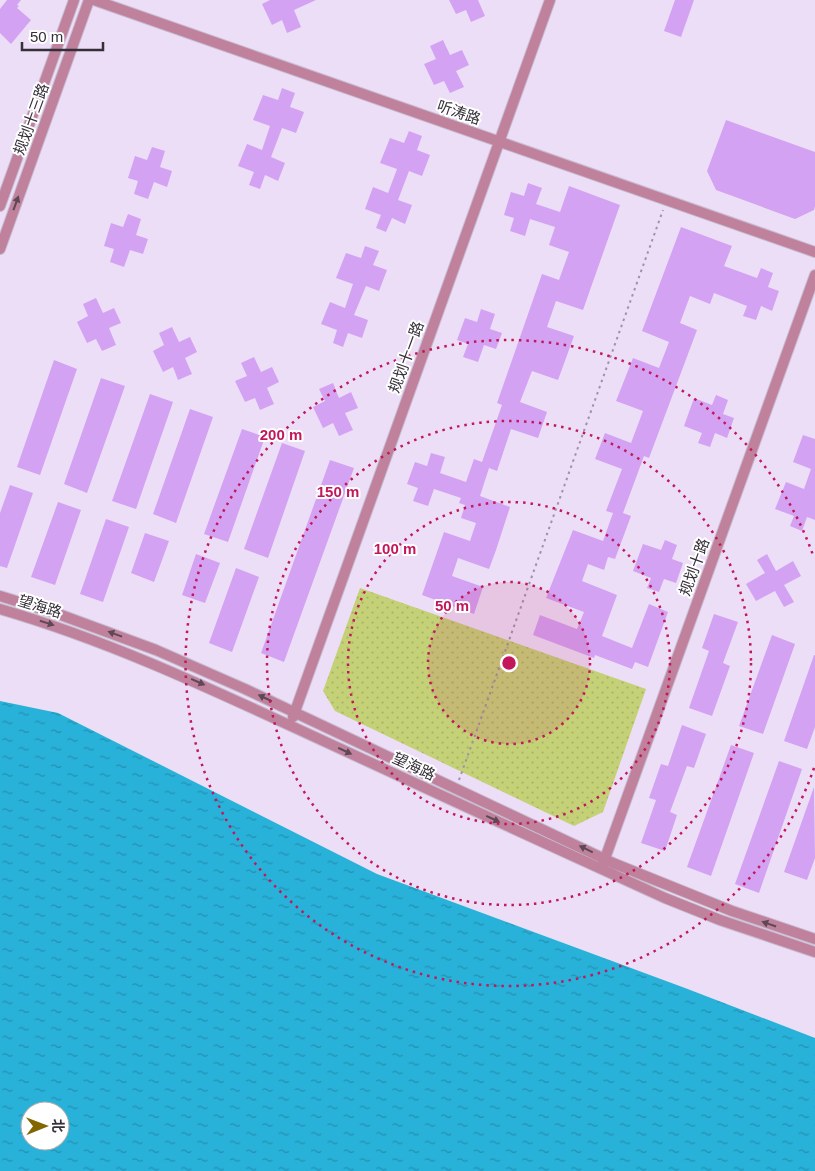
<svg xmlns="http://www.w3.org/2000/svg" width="815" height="1171" font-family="Arial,'Noto Sans SC',sans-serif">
  <defs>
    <pattern id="park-dots" width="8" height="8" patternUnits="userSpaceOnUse" patternTransform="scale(1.25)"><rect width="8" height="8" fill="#c5d177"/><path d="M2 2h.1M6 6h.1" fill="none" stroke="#aab468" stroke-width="1.8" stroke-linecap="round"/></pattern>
    <pattern id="water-ripples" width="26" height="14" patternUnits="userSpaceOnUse" patternTransform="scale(1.25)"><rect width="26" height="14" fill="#28b1d9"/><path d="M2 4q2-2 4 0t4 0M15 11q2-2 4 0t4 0" fill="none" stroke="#2390b1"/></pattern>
  </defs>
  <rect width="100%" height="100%" fill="#ecdef6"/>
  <path fill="url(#park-dots)" d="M360,588L646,689L603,812L574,826L335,711L323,691Z"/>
  <path fill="url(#water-ripples)" fill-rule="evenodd" d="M0,701L58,713L377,874L685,988L815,1038V1171H0ZM30,1111H60V1141H30Z"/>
  <path fill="#d4a2f3" d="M7,0H21L17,5L19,6L17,8L31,20L11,44L0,33V9Z
    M270,0H316L294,10L301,27L287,33L282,20L272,25L262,4Z
    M449,0H478L485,16L471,22L466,10L456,14Z
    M675,0H694L681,37L664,31Z
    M443,40L450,55L462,50L469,65L456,71L464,87L450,93L444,81L434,85L424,64L436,59L430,46Z
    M282,88L295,93L290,107L304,112L296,133L282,128L271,157L285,163L278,181L265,175L260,189L249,185L254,172L238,166L247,144L262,150L270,126L253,120L263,95L278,100Z
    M726,120L815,152V206L814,210L795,219L716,190L707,171Z
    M409,131L422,136L417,150L430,155L422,176L409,171L398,200L412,205L405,224L392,218L386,232L376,228L381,215L365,209L373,187L388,193L397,169L380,163L390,138L404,143Z
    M152,147L165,151L160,167L172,171L167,187L154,182L148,199L134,194L138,181L128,178L135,156L147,160Z
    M528,183L542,188L536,204L560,212L569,186L620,205L583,310L556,301L547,327L574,336L558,380L532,371L520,402L547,412L538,438L511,429L497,471L489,468L480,496L510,507L496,550L489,569L458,558L452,576L483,587L474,614L422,595L444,532L470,541L476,523L461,518L465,505L459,503L461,498L434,489L428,506L413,501L418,488L407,484L415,462L427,466L431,453L445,457L440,473L466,482L474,459L482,462L502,405L497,403L542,274L559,280L569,252L549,245L555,227L530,219L525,236L510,231L514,218L504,215L511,192L524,196Z
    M128,214L141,219L136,235L148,239L143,254L130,250L124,267L110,262L114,249L104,246L111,223L123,227Z
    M681,227L732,246L724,266L757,278L761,268L773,273L768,287L779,291L772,311L761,306L756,320L743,316L747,306L714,293L710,304L690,296L680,323L697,330L649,458L644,456L623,513L631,516L615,559L608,557L604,570L588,564L582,581L617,595L602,636L632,648L649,604L668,612L648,667L635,662L632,669L595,655L594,658L533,635L540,615L577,629L584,612L546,598L573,530L603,541L613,513L606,511L622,469L595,459L605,433L631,443L643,411L616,401L633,358L659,368L669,342L642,331Z
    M365,246L379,251L373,265L387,270L379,291L366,286L354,315L368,320L362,338L348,333L343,347L333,343L337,330L321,324L330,302L345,308L353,284L336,278L346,253L361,258Z
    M96,298L103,313L114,308L121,323L109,328L116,345L102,351L96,339L87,343L77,322L88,316L83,304Z
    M481,309L495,314L490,329L502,333L496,349L484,345L478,362L463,357L468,344L457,340L465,318L477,322Z
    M172,327L179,342L190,337L197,352L185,358L192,374L178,380L173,367L163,372L153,351L164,345L159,333Z
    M254,357L261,372L272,367L279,382L267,388L274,404L260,410L255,398L245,402L235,381L247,376L241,363Z
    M54,360L77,369L40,475L17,467Z
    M101,378L125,386L87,493L64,484Z
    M333,383L339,398L351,392L358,408L345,413L353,430L339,436L333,423L323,428L313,407L325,401L319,389Z
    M150,394L173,402L136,509L112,501Z
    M716,395L728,400L723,414L734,418L727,438L715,433L710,447L698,443L702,433L684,426L694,398L712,405Z
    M190,409L213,417L176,523L153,514Z
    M242,429L265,437L228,542L204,534Z
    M803,435L815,439V520L807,517L802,531L790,526L794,516L775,509L786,482L804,489L811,469L793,462Z
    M282,443L305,451L268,558L244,549Z
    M330,460L354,468L284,662L261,653Z
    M10,485L33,493L7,568L0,566V513Z
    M58,502L81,510L55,585L31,577Z
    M106,519L129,527L103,602L80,594Z
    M145,533L169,541L154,582L131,573Z
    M665,540L677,545L672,559L683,563L676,583L664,579L659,592L647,588L651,578L633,571L643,544L661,550Z
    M196,554L220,563L205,603L182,595Z
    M767,554L776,571L793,561L801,576L784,585L794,602L784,607L775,591L756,601L746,584L765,573L757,560Z
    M236,568L259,577L232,652L209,643Z
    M714,614L738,622L723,663L730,666L712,716L689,708L709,651L702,648Z
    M772,635L795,644L763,734L739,726Z
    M814,655H815V727L807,749L784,741Z
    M682,725L706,734L694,768L687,766L670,812L677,815L665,851L641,843L656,800L649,798L661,764L668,766Z
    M731,745L754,753L711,876L687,867Z
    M779,761L802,769L759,893L735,884Z
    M814,787L815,858L807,880L784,872Z"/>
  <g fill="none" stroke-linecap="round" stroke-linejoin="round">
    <g stroke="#c7bbd0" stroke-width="12">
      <path id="street" d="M94,0L815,252
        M0,206L74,0
        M0,249L89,0
        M0,596L61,615L156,650L245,689L613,863L732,911L815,939
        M0,609C110,641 211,689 315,737C432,791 548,845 665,898L720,920L815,952
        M293,717L550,0
        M603,864L815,275"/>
    </g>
    <path stroke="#9e94a5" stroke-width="2" stroke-dasharray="2.5 4" stroke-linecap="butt" d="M459,780L663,210"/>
    <use href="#street" stroke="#bf819b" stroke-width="10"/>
  </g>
  <defs><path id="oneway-solid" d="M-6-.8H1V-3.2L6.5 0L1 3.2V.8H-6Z" transform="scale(1.25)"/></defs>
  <g fill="#5e4856">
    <use href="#oneway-solid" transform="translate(16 203) rotate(-70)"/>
    <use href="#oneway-solid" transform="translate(47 623) rotate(17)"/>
    <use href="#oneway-solid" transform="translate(115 634) rotate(-160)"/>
    <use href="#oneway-solid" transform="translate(198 682) rotate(24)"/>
    <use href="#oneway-solid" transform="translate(265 698) rotate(-155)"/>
    <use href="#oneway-solid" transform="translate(345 751) rotate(25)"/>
    <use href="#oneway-solid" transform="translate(493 819) rotate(25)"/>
    <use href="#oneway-solid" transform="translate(586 849) rotate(-154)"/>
    <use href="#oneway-solid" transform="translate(769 924) rotate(-161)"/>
  </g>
  <circle cx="509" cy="663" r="81" fill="#c2185b" fill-opacity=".12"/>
  <g fill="none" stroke="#c2185b" stroke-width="2.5" stroke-dasharray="2.5 5">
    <circle cx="509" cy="663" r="81"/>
    <circle cx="509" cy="663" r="161"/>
    <circle cx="509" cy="663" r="242"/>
    <path d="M814 768A323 323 0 1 1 814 558"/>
  </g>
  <g text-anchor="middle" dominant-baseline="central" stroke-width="4" stroke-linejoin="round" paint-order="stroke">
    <g font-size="15" fill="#342f38" stroke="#fff">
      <text transform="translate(459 112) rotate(19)">听涛路</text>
      <text transform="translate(31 119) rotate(-70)">规划十三路</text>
      <text transform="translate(406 357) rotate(-70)">规划十一路</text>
      <text transform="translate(694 567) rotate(-70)">规划十路</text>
      <text transform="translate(40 606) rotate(17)">望海路</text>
      <text transform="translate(414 766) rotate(25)">望海路</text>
    </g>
  </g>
  <circle cx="509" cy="663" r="8" fill="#c2185b" stroke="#fff" stroke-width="2.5"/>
  <g font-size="15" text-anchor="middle" font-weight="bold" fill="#c2185b" stroke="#fff" stroke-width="4" stroke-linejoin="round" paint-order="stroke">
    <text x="281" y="440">200 m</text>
    <text x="338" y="497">150 m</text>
    <text x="395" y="554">100 m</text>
    <text x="452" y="611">50 m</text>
  </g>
  <g transform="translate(45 1126) rotate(89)"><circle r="24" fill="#ffffff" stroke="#aeacaf"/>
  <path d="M0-4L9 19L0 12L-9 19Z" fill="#826700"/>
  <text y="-8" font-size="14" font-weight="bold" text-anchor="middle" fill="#342f38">北</text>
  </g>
  <path d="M22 42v8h81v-8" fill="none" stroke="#342f38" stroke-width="2.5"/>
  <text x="30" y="42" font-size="15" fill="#342f38" stroke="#ffffff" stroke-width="4" paint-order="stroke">50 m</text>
</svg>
